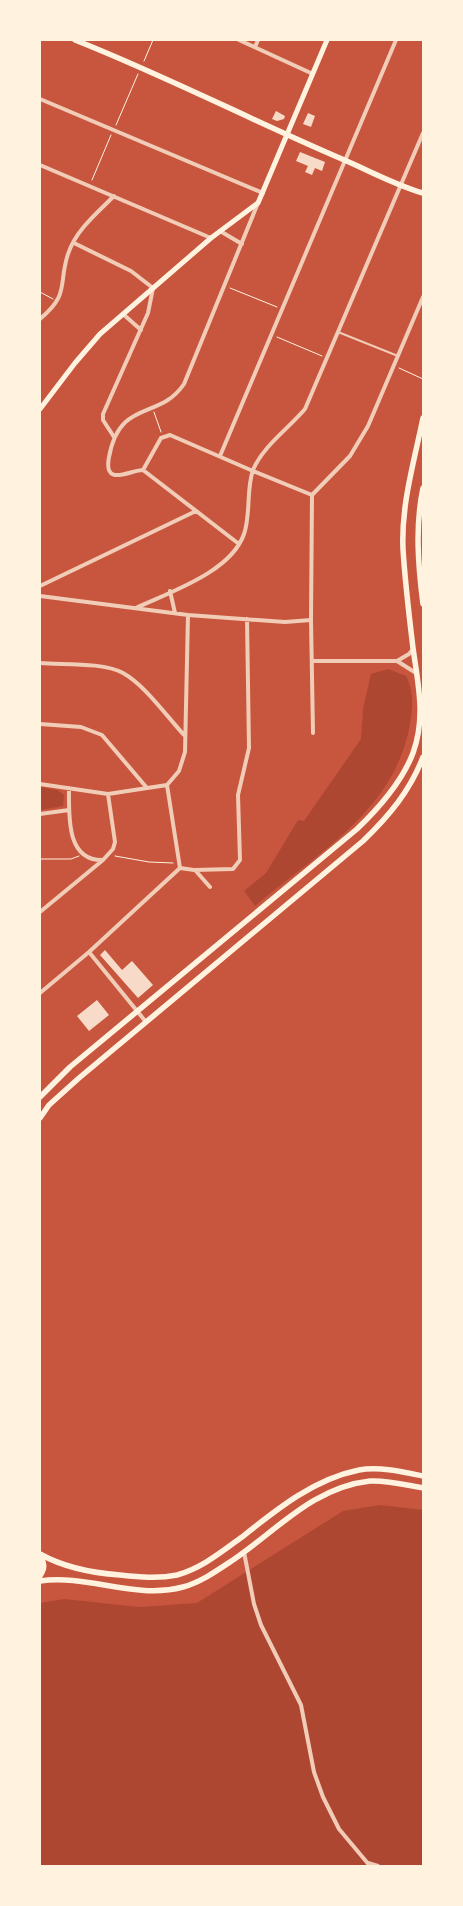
<svg xmlns="http://www.w3.org/2000/svg" width="463" height="1906" font-family="Arial,sans-serif">
  <rect width="100%" height="100%" fill="#c8553d"/>
  <path fill="#ae4732" d="M388,669L406,676C414,691 413,707 410,724C395,811 317,853 255,906L244,891L266,873L298,820L304,821L361,739L363,709L371,674Z
    M40,787L57,790L64,795L63,806L40,810Z
    M380,1505L423,1510V1866H40V1603L64,1599L139,1607L197,1603L343,1511Z"/>
  <path fill="#f7dbc8" d="M276,111L285,116L284,119L277,121L272,119Z
    M308,113L315,116L311,127L303,124Z
    M300,152L325,162L322,171L315,168L312,175L305,172L308,166L296,161Z
    M105,950L122,970L132,961L153,985L138,998L100,955Z
    M97,1000L109,1015L89,1031L77,1016Z"/>
  <g fill="none" stroke-linecap="round" stroke-linejoin="round">
    <path stroke="#fff3e0" stroke-width="1" d="M144,61L153,40
      M116,125L138,74
      M92,180L111,135
      M230,288L277,307
      M40,292L53,299
      M277,337L322,356
      M399,368L423,379
      M154,412L161,432
      M115,856L149,862L173,863
      M40,859H71L79,856"/>
    <path stroke="#f1ccb7" stroke-width="2" d="M338,332L398,356"/>
    <path stroke="#f1ccb7" stroke-width="4" d="M239,40L313,74
      M255,47L258,40
      M40,99L263,193
      M40,165L211,238
      M220,231L242,244
      M74,243L131,271L153,288L148,313L103,414V420L114,437
      M123,314L141,330
      M40,319C70,294 58,285 68,254C76,230 97,213 114,196
      M220,456L396,40
      M143,470C130,470 103,488 109,457C120,398 159,421 184,384L258,203
      M143,470L161,438L170,435L253,471L312,495
      M143,470L239,544
      M40,586L196,511
      M170,591L175,613
      M40,596L188,615L285,622L311,620
      M136,608C170,592 231,572 244,534C251,514 246,490 253,470C263,446 288,429 305,409L423,133
      M312,661H397L409,654L413,649
      M397,661L416,673
      M40,663C63,665 103,662 123,673C145,685 168,718 185,736
      M40,724L81,727L102,735L147,788
      M313,733L311,620L312,495L350,456L368,426L423,297
      M40,784L108,794L167,785
      M167,785L179,771L185,752L188,615
      M167,785L180,868
      M69,788C69,816 66,861 103,860L113,849L115,842L108,794
      M40,814L69,810
      M180,868L194,870L233,869L240,860L238,795L249,748L247,619
      M195,870L210,887
      M40,912L103,860
      M89,952L146,1022
      M40,993L89,952L180,868
      M244,1552L254,1604L261,1625L301,1705L314,1772L323,1797L339,1829L370,1866
      M368,1863L378,1866"/>
    <path stroke="#fff3e0" stroke-width="5" d="M40,409L75,363L100,334L211,238L258,203L327,40"/>
    <path stroke="#fff3e0" stroke-width="5.5" d="M75,40C166,76 253,121 342,159C370,171 395,185 423,193
      M423,488C415,526 418,565 423,604
      M40,1097L70,1067L357,829C380,807 402,782 413,753C426,717 418,684 413,648C409,615 405,582 403,549C401,505 414,462 423,418
      M40,1118L49,1105L79,1078L363,841C389,816 410,791 423,757
      M40,1554C65,1568 92,1573 120,1575C139,1577 158,1579 177,1575C202,1568 221,1552 242,1537C277,1509 314,1479 359,1470C379,1466 404,1472 423,1476
      M40,1556C45,1564 45,1568 40,1576
      M40,1581C88,1574 135,1600 183,1587C201,1582 218,1570 233,1560C277,1530 314,1487 370,1481C387,1480 406,1485 423,1488"/>
  </g>
  <rect width="463" height="1906" fill="none" stroke="#fff3e0" stroke-width="82"/>
</svg>
